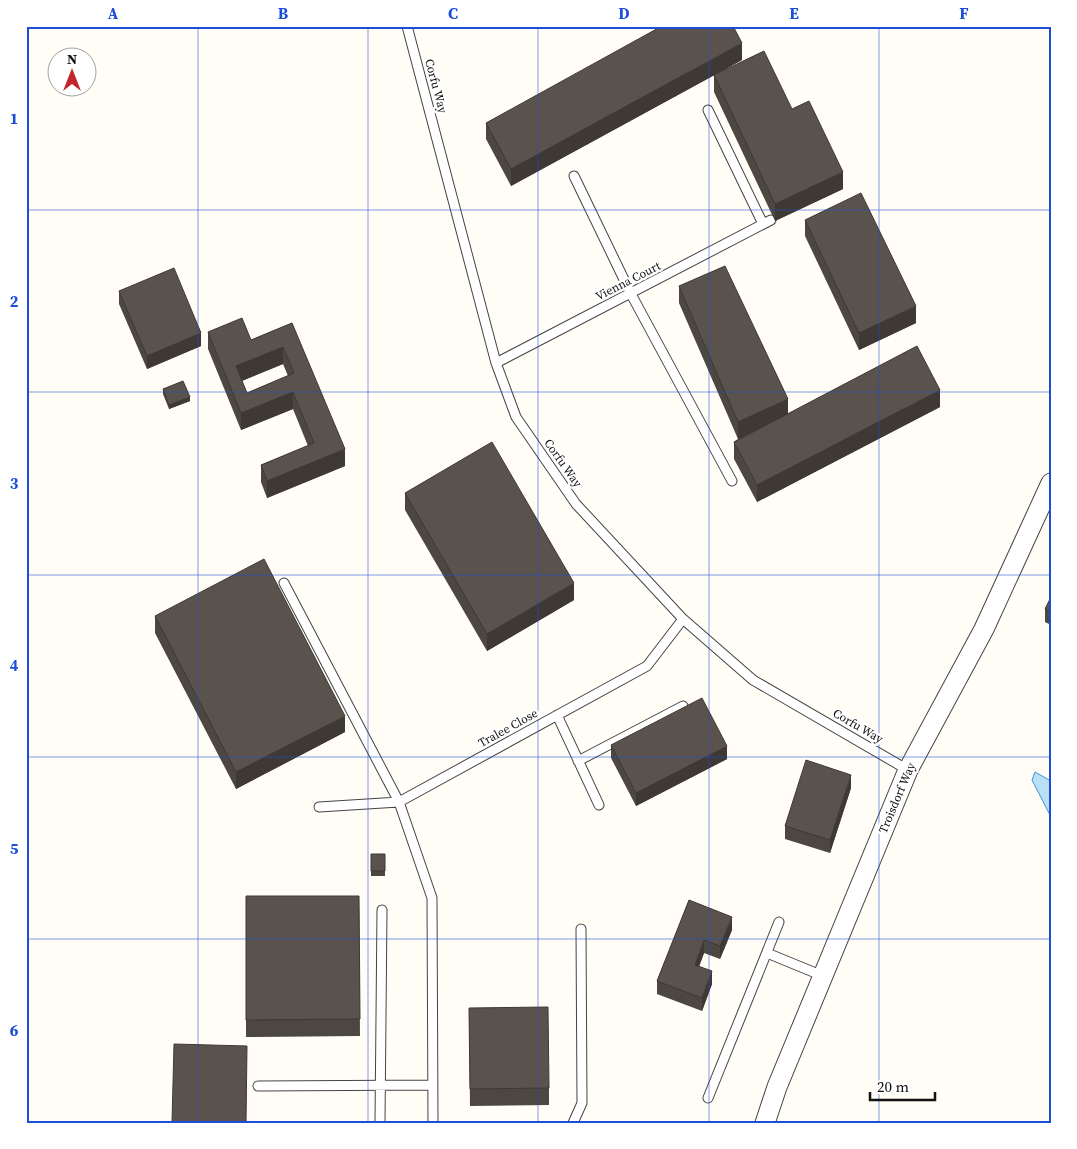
<svg xmlns="http://www.w3.org/2000/svg" width="1077" height="1149" font-family="'Source Serif 4',serif">
  <rect width="100%" height="100%" fill="#fffdf5"/>
  <path fill="#b9e0f7" stroke="#3f96cf" d="M1035,772L1051,781V817L1032,780Z"/>
  <g fill="none" stroke-linecap="round" stroke-linejoin="round">
    <g stroke="#444" stroke-width="11">
      <path id="lane" d="M407,26L496,363L516,417L576,504L683,619L753,680L908,770
        M708,110L763,224
        M574,176L631,294L732,481
        M496,363L771,220
        M284,583L399,802L432,898L433,1123
        M557,715L599,805
        M578,761L683,706
        M319,807L399,802L647,666L683,619
        M767,953L823,976
        M258,1086L433,1085
        M708,1098L779,922
        M380,1123L382,910
        M573,1123L582,1103L581,929"/>
    </g>
    <g stroke="#444" stroke-width="21">
      <path id="street" d="M765,1123L777,1087L908,770L984,629L1051,483"/>
    </g>
    <use href="#lane" stroke="#fff" stroke-width="9"/>
    <use href="#street" stroke="#fff" stroke-width="19"/>
  </g>
  <path fill="#4d4742" fill-rule="evenodd" d="M742,60L511,186L486,139V123Z
    M714,75L843,189L775,221L714,92Z
    M805,220L916,323L859,350L805,236Z
    M679,286L788,413L940,407L757,502L734,459V442L738,439L679,303Z
    M119,291L201,346L147,369L119,304Z
    M292,323L345,466L267,498L261,482V465L308,446L293,409L241,430L208,349V332L251,340ZM283,364L288,376L247,393L242,381Z
    M163,389L190,401L169,409L163,394Z
    M405,493L574,600L487,651L405,510Z
    M1051,597V625L1045,622V609Z
    M155,616L345,732L236,789L155,633Z
    M611,745L727,759L636,806L611,758Z
    M851,788L830,853L785,839V826Z
    M371,854H385V876H371Z
    M246,896H359L360,1036L246,1037Z
    M689,900L732,930L720,959L704,953L699,966L712,984L702,1011L657,994V981Z
    M469,1008L549,1088V1105L470,1106Z"/>
  <path fill="#3f3936" d="M742,43V60L511,186V169Z
    M843,172V189L775,221V204Z
    M916,306V323L859,350V333Z
    M201,333V346L147,369V356Z
    M283,347V364L236,383V366Z
    M940,390V407L757,502V485Z
    M293,392V409L241,430V413Z
    M190,397V401L169,409V405Z
    M788,399V416L738,439V422Z
    M345,449V466L267,498V481Z
    M574,583V600L487,651V634Z
    M345,716V732L236,789V772Z
    M727,746V759L636,806V793Z
    M851,775V788L830,853V840Z
    M732,917V930L720,959V946Z
    M704,940V953L695,978V965Z
    M712,971V984L702,1011V998Z"/>
  <path fill="#5a524d" stroke="#3f3936" fill-rule="evenodd" d="M662,26H733L742,43L511,169L486,123Z
    M764,51L792,109L809,101L843,172L775,204L714,75Z
    M861,193L916,306L859,333L805,220Z
    M725,266L788,399L738,422L679,286Z
    M174,268L201,333L147,356L119,291Z
    M242,318L251,340L292,323L345,449L267,481L261,465L314,443L293,392L241,413L208,332ZM283,347L294,373L247,393L236,366Z
    M917,346L940,390L757,485L734,442Z
    M183,381L190,397L169,405L163,389Z
    M492,442L574,583L487,634L405,493Z
    M264,559L345,716L236,772L155,616Z
    M1051,597V612L1045,609Z
    M702,698L727,746L636,793L611,745Z
    M806,760L851,775L830,840L785,826Z
    M371,854H385V871H371Z
    M246,896H359L360,1019L246,1020Z
    M689,900L732,917L720,946L704,940L695,965L712,971L702,998L657,981Z
    M548,1007L549,1088L470,1089L469,1008Z
    M174,1044L247,1046L246,1123H172Z"/>
  <path fill="none" stroke="#1d4ed8" stroke-width="1" stroke-opacity="0.55" d="M198,26V1123M368,26V1123M538,26V1123M709,26V1123M879,26V1123M26,210H1051M26,392H1051M26,575H1051M26,757H1051M26,939H1051"/>
  <g text-anchor="middle" dominant-baseline="central" stroke-width="5" stroke-linejoin="round" paint-order="stroke">
    <g font-size="12" fill="#111" stroke="#fff">
      <text transform="translate(436 86) rotate(75)">Corfu Way</text>
      <text transform="translate(628 281) rotate(-27)">Vienna Court</text>
      <text transform="translate(563 463) rotate(55)">Corfu Way</text>
      <text transform="translate(858 726) rotate(30)">Corfu Way</text>
      <text transform="translate(508 728) rotate(-29)">Tralee Close</text>
      <text transform="translate(897 798) rotate(-67)">Troisdorf Way</text>
    </g>
  </g>
  <rect width="1077" height="1149" fill="none" stroke="#ffffff" stroke-width="55"/>
  <g transform="translate(72 72)"><circle r="24" fill="#ffffff" stroke="#a0a0a0"/>
  <path d="M0-4L9 19L0 12L-9 19Z" fill="#c4262e"/>
  <text y="-8" font-size="14" font-weight="bold" text-anchor="middle" fill="#111111">N</text>
  </g>
  <path d="M870 1092v8h65v-8" fill="none" stroke="#111111" stroke-width="2.5"/>
  <text x="877" y="1092" font-size="15" fill="#111111" stroke="#ffffff" stroke-width="4" paint-order="stroke">20 m</text>
  <rect x="28" y="28" width="1022" height="1094" fill="none" stroke="#1d4ed8" stroke-width="2"/>
  <g font-size="16" text-anchor="middle" font-weight="bold" fill="#1d4ed8">
    <text x="113" y="19">A</text>
    <text x="283" y="19">B</text>
    <text x="453" y="19">C</text>
    <text x="624" y="19">D</text>
    <text x="794" y="19">E</text>
    <text x="964" y="19">F</text>
    <text x="14" y="124">1</text>
    <text x="14" y="307">2</text>
    <text x="14" y="489">3</text>
    <text x="14" y="671">4</text>
    <text x="14" y="854">5</text>
    <text x="14" y="1036">6</text>
  </g>
</svg>
